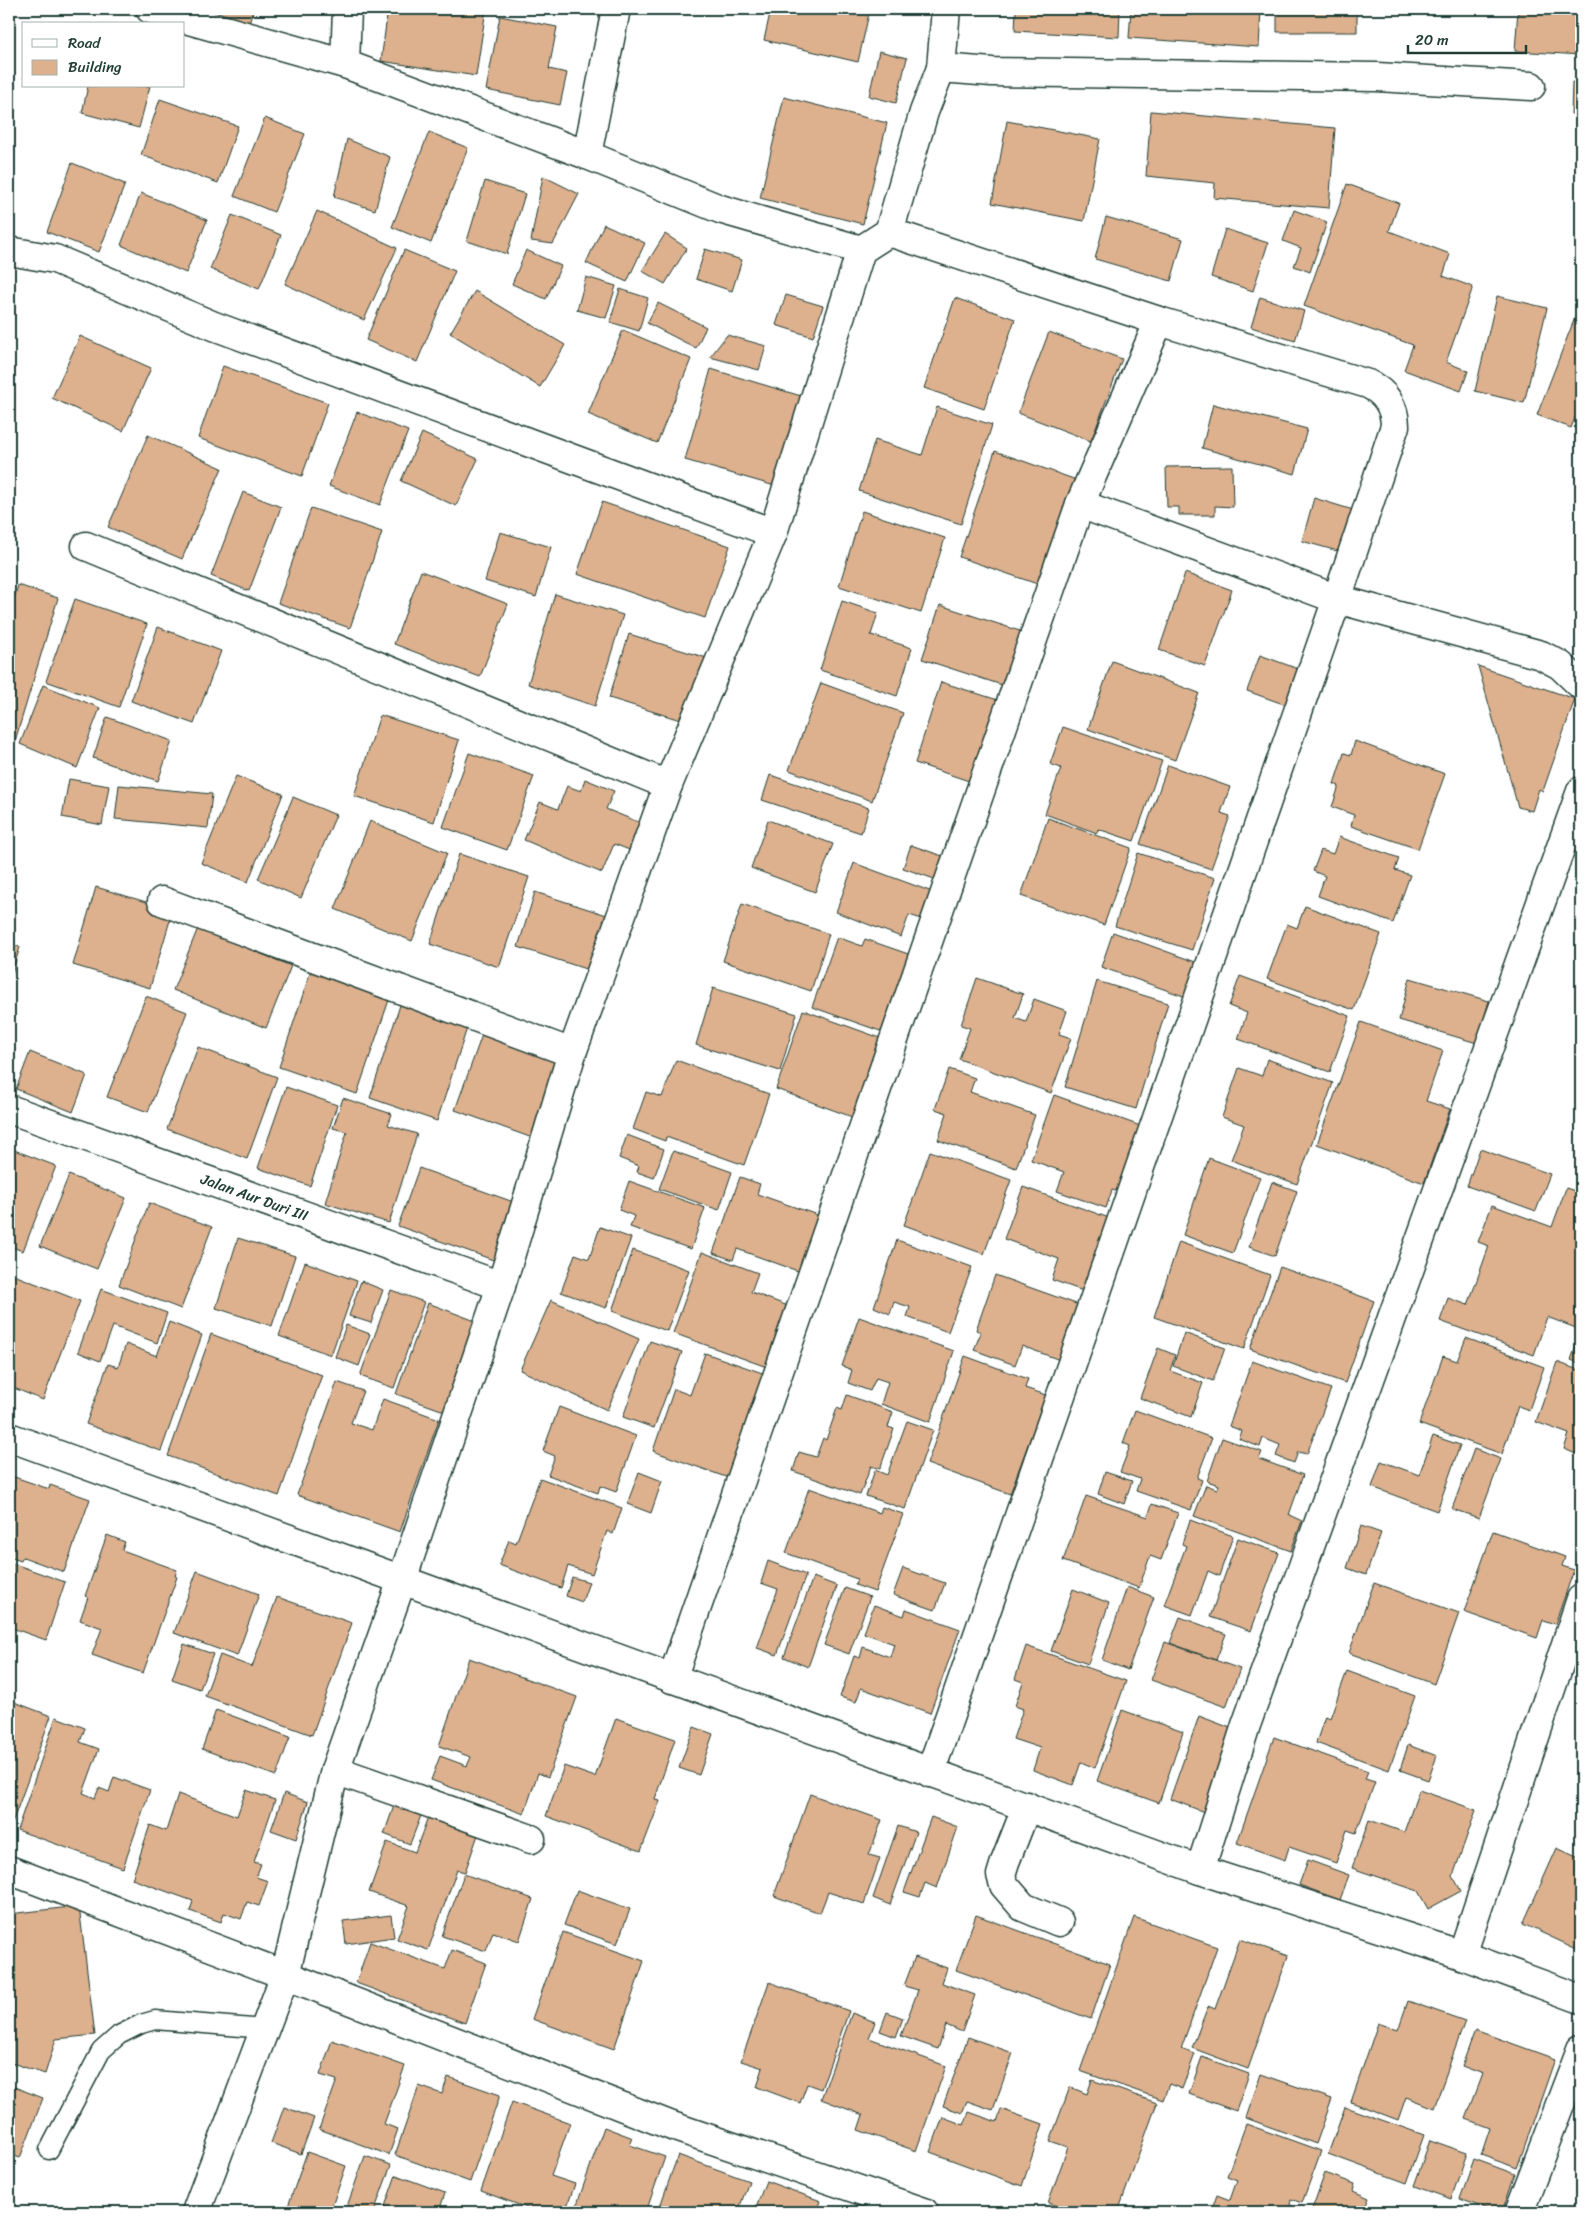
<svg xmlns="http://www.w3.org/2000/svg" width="1590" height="2221" font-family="Sriracha,sans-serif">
  <rect width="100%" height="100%" fill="#fff"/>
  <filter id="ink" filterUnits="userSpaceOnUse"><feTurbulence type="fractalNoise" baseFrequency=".02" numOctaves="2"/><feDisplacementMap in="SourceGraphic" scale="10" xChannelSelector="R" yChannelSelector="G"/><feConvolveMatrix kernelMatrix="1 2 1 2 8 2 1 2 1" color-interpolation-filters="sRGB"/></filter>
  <g filter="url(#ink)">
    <path fill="#ddb08e" stroke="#1f3d34" d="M202,9H254L248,26Z
      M388,9H486L476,76L381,61Z
      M771,9H870L858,62L764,40Z
      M1016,9H1120L1119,37L1015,31Z
      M1131,9H1261L1259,47L1129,38Z
      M1277,9H1357V32H1277Z
      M1518,9H1581V55L1515,51Z
      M500,16L557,27L549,69L567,73L560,105L486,90Z
      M879,51L907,58L896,103L869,96Z
      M1572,82L1581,83V114H1571Z
      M88,86H150L139,128L82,113Z
      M784,97L887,123L863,224L760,198Z
      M160,99L238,126L218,183L141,155Z
      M1151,111L1335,128L1329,208L1214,198L1215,183L1146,176Z
      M265,118L305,134L274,212L234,196Z
      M1007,121L1100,139L1084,221L992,203Z
      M429,132L468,148L431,243L392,227Z
      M347,139L390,157L375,210L334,197Z
      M72,163L125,184L99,252L47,232Z
      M543,176L579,194L553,244L531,241Z
      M485,181L525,194L507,254L467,241Z
      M1347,184L1399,203L1389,231L1450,254L1443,276L1473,287L1446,362L1468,371L1461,391L1404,370L1413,345L1304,306Z
      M141,193L207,220L186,273L121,245Z
      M1294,210L1327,222L1310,272L1294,266L1301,248L1283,241Z
      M317,211L397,248L364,320L285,284Z
      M232,215L281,235L259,289L210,269Z
      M1106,217L1183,239L1171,281L1095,259Z
      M604,224L645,243L627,282L586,263Z
      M1225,229L1268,243L1253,291L1211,277Z
      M665,234L687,248L665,284L642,271Z
      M705,249L742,260L732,291L696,279Z
      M404,250L455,271L417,362L366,340Z
      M526,250L561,266L546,299L512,284Z
      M586,277L616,286L606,318L577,310Z
      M620,289L648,298L639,331L610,322Z
      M475,291L565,345L540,387L450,333Z
      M786,295L823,306L813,337L776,325Z
      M1497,296L1547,308L1524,403L1475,391Z
      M1260,297L1304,311L1295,341L1251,327Z
      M955,298L1015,319L984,409L924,388Z
      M1581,302V402L1571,428L1537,415Z
      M658,303L706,327L696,348L647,323Z
      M623,330L691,359L657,443L588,414Z
      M1049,332L1122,359L1091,441L1018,413Z
      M727,335L766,346L759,370L710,357Z
      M80,336L151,368L123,431L52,398Z
      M223,366L328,403L302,476L198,438Z
      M711,369L801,396L775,486L685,460Z
      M1213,404L1307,429L1295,474L1202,448Z
      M937,407L992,425L961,524L859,491L875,440L922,455Z
      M357,412L408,431L380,505L329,486Z
      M422,433L478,459L456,506L401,481Z
      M148,435L222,468L182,559L108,527Z
      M995,451L1082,482L1046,587L959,557Z
      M1232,466L1233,507L1215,506V515H1179V507H1167L1166,467Z
      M243,492L281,507L249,591L211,576Z
      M1314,498L1353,510L1341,552L1302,541Z
      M602,502L730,546L705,618L577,574Z
      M311,508L382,532L350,628L278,603Z
      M862,511L945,538L921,613L839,586Z
      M500,532L551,547L536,597L485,581Z
      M421,571L508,604L480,677L394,644Z
      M1185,573L1232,590L1205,666L1159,650Z
      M18,585L58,598L9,761V617Z
      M555,594L623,615L595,706L528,684Z
      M75,599L147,624L119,707L46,681Z
      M842,601L878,613L871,635L912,648L897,696L820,670Z
      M940,605L1029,634L1011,688L922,659Z
      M158,627L221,651L194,724L131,701Z
      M629,634L710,659L690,723L609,698Z
      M1260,655L1301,670L1289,706L1247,691Z
      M1112,661L1199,693L1175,760L1088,729Z
      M1478,666L1575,699L1543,791L1539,789L1532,811L1518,807Z
      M941,682L1001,701L975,783L915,763Z
      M821,683L903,713L872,801L789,770Z
      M43,685L100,708L77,768L20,744Z
      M380,715L459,740L434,822L354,796Z
      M107,717L172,741L158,781L93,758Z
      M1063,727L1162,761L1134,841L1098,829L1097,833L1045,814L1061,768L1050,764Z
      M1355,741L1445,774L1418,849L1351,826L1354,815L1332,807L1339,786L1334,784L1344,753L1351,755Z
      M469,753L534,776L507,850L443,827Z
      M1168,765L1230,787L1221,813L1230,816L1211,869L1140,844Z
      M770,775L869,808L861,833L762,800Z
      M236,776L283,794L248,882L201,863Z
      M69,779L109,786L102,825L62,817Z
      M585,779L614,791L606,809L643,824L632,851L614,844L602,873L524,840L540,802L558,809L567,786L581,791Z
      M119,785L212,794L208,828L115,819Z
      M293,797L336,815L301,898L258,879Z
      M1048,818L1131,848L1104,925L1021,896Z
      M768,820L833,844L815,892L751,868Z
      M370,821L447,853L412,941L335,909Z
      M1339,837L1399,858L1395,870L1410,875L1393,923L1318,896L1325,876L1313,871L1321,850L1333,854Z
      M911,845L951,859L943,882L903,868Z
      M1138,853L1215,878L1192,950L1115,926Z
      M459,854L529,877L499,967L430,944Z
      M854,863L935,893L925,920L909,915L901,937L836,912Z
      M96,887L173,910L150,988L73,965Z
      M535,892L616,918L598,973L518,947Z
      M742,904L829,934L811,991L723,961Z
      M1305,906L1381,934L1354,1010L1267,979L1287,924L1297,928Z
      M198,928L291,966L266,1028L173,990Z
      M1113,932L1201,964L1189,998L1101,967Z
      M837,937L862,946L865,939L917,957L883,1032L812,1007Z
      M9,944L20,947L9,983Z
      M311,970L390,997L357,1094L279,1067Z
      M1240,976L1350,1016L1330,1072L1238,1039L1247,1013L1229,1006Z
      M977,978L1023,994L1015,1018L1026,1022L1034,999L1067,1011L1059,1034L1071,1038L1051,1093L959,1059L970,1028L961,1025Z
      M1410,978L1489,1001L1477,1043L1399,1020Z
      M1097,981L1168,1003L1136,1109L1065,1087Z
      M713,988L797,1014L780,1071L696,1045Z
      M146,996L187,1012L148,1112L107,1097Z
      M401,1002L468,1025L437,1121L370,1098Z
      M803,1010L883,1039L855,1118L776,1089Z
      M1361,1022L1443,1051L1426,1101L1450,1109L1424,1183L1317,1144Z
      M483,1032L565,1062L538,1140L455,1110Z
      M198,1047L277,1077L247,1159L167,1129Z
      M30,1052L87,1075L73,1112L16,1089Z
      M1267,1059L1333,1083L1297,1184L1231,1160L1244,1125L1222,1117L1239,1068L1262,1076Z
      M676,1060L769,1094L744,1165L666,1137L665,1141L633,1129L646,1092L662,1097Z
      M949,1069L975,1078L970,1092L1035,1115L1016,1168L938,1140L947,1113L935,1109Z
      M286,1087L337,1105L310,1186L258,1168Z
      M1054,1095L1146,1128L1122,1193L1112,1190L1106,1208L1057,1191L1064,1172L1031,1160Z
      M343,1098L392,1114L388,1125L417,1134L389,1223L325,1203L347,1132L333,1128Z
      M627,1135L664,1149L654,1178L637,1172L639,1166L619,1158Z
      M9,1148L56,1166L23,1251L9,1246Z
      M1480,1149L1550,1174L1536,1211L1467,1186Z
      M673,1151L732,1172L719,1210L659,1189Z
      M930,1151L1011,1180L984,1254L904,1225Z
      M1209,1158L1260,1177L1233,1253L1183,1235Z
      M419,1168L519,1204L499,1262L398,1226Z
      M69,1175L126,1198L97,1269L40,1246Z
      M740,1177L760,1184L757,1194L826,1218L806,1274L737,1249L733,1260L713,1253Z
      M629,1181L705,1208L691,1249L630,1227L634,1216L619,1210Z
      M1272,1182L1297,1191L1275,1256L1249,1247Z
      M1023,1187L1112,1219L1086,1292L1052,1280L1059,1259L1004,1239Z
      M1566,1188L1581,1193V1330L1547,1317L1534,1355L1440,1321L1448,1298L1468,1305L1489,1246L1478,1242L1492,1205L1552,1227Z
      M149,1203L212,1227L181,1309L119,1285Z
      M600,1227L631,1238L606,1308L561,1292L575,1254L589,1259Z
      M238,1238L295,1256L272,1326L216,1308Z
      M897,1240L972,1267L948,1332L907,1317L910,1307L894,1302L890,1314L874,1307Z
      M1179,1242L1270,1275L1244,1349L1154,1317Z
      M633,1250L689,1270L667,1331L612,1311Z
      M702,1252L758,1273L751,1292L796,1309L775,1370L673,1333Z
      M305,1262L357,1281L331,1355L279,1336Z
      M1280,1267L1374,1301L1345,1383L1250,1349Z
      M9,1273L80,1301L43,1400L9,1386Z
      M995,1275L1079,1305L1060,1360L1022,1346L1015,1365L974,1350L981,1332L976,1330Z
      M361,1281L383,1290L371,1323L349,1316Z
      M101,1289L167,1313L157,1343L113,1326L100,1361L78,1352Z
      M391,1290L424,1302L394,1388L360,1376Z
      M551,1300L639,1339L607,1410L520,1370Z
      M428,1303L478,1322L447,1412L396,1394Z
      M859,1317L954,1351L930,1422L881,1404L888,1382L876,1378L870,1391L848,1383L852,1370L842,1366Z
      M169,1322L202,1335L161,1451L86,1424L108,1364L118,1367L126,1344L157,1356Z
      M346,1325L370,1334L359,1366L335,1357Z
      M1581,1331V1364L1571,1360Z
      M1184,1333L1225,1348L1213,1381L1173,1366Z
      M211,1334L322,1375L279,1496L168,1456Z
      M1466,1338L1544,1367L1529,1410L1518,1406L1502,1454L1419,1424L1443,1356L1457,1361Z
      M650,1341L682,1352L654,1428L623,1417Z
      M1158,1348L1175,1355L1170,1371L1203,1383L1191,1417L1140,1398Z
      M705,1353L771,1376L734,1480L653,1451L674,1389L690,1395Z
      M965,1356L1028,1379L1025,1388L1046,1395L1010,1494L927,1464Z
      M1252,1361L1331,1389L1307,1454L1298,1452L1294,1463L1276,1456L1280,1445L1263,1438L1260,1447L1239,1439L1242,1431L1229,1426Z
      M1557,1362L1581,1371V1456L1564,1449L1569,1434L1536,1422Z
      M337,1382L363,1391L351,1423L372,1430L383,1399L439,1419L400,1532L297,1495Z
      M847,1395L893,1412L888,1427L894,1429L880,1469L871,1466L860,1495L793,1471L799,1452L816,1457L823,1438L826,1440L837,1408L842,1410Z
      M559,1407L636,1436L616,1492L600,1486L598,1493L548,1475L555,1456L543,1451Z
      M1135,1410L1212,1438L1197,1478L1202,1480L1191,1510L1136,1491L1140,1479L1120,1472L1130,1446L1123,1443Z
      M907,1421L933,1430L905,1509L866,1496L875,1470L887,1475Z
      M1433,1436L1460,1445L1437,1511L1372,1487L1381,1461L1419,1475Z
      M1222,1438L1262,1452L1259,1459L1303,1475L1289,1515L1302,1521L1291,1551L1194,1516L1206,1485L1217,1489L1219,1485L1207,1481Z
      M1474,1449L1501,1459L1479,1518L1452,1509Z
      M639,1472L662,1481L651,1513L627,1504Z
      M1105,1472L1132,1481L1124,1504L1098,1494Z
      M9,1475L49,1489L50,1485L90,1499L64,1572L23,1557L21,1561L9,1557Z
      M540,1478L622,1508L613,1534L607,1531L592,1574L568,1566L561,1588L499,1565L509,1540L516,1543Z
      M809,1488L880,1513L882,1507L903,1514L875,1592L855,1585L857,1579L786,1553Z
      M1086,1496L1148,1517L1152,1504L1178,1513L1161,1560L1150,1556L1139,1588L1063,1561Z
      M1190,1520L1233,1536L1219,1576L1208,1571L1192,1615L1164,1605L1186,1546L1182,1544Z
      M1361,1526L1381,1533L1366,1575L1347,1568Z
      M1493,1531L1565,1557L1562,1566L1574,1570L1555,1624L1543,1620L1537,1638L1464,1612Z
      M107,1535L125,1542L122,1550L177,1570L175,1576L177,1577L143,1673L92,1655L102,1628L80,1620L88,1597L85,1596Z
      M1238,1538L1279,1553L1251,1631L1210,1617Z
      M768,1561L806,1575L777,1655L757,1648L778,1589L761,1583Z
      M9,1562L65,1582L46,1640L9,1627Z
      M903,1568L945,1583L935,1610L893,1595Z
      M197,1571L259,1594L237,1656L174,1633Z
      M572,1577L589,1582L582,1602L566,1596Z
      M813,1577L837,1586L808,1667L784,1657Z
      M1374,1583L1459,1613L1434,1684L1349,1653Z
      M1127,1587L1154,1597L1128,1670L1102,1660Z
      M845,1588L870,1597L849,1654L824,1645Z
      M1073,1589L1109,1603L1088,1664L1051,1651Z
      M277,1597L352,1623L312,1735L205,1696L220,1655L252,1667Z
      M874,1605L904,1616L906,1609L960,1629L930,1713L861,1688L856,1702L840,1697L854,1656L860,1658L863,1647L890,1657L894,1644L864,1633Z
      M1180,1617L1226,1634L1216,1660L1170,1643Z
      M1165,1642L1240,1669L1226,1707L1151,1680Z
      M184,1644L213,1654L200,1689L172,1679Z
      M1026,1646L1126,1681L1095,1768L1081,1762L1073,1785L1033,1770L1040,1748L1013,1739L1023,1709L1015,1706L1023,1682L1015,1679Z
      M469,1658L577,1697L548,1777L538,1773L524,1814L431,1780L440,1756L467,1766L471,1757L439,1746Z
      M1347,1671L1415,1696L1389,1770L1316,1743L1325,1716L1330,1718Z
      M9,1700L51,1716L10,1829H9Z
      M216,1710L290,1737L276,1776L202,1749Z
      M1122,1710L1183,1732L1159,1803L1097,1781Z
      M1199,1716L1241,1732L1212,1815L1170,1799Z
      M56,1717L85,1728L80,1742L99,1749L83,1793L95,1798L99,1788L109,1792L114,1777L150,1790L123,1868L17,1830Z
      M616,1718L675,1739L655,1799L660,1801L641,1851L546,1816L564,1766L595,1777Z
      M694,1727L713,1734L699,1775L679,1768Z
      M1274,1737L1368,1771L1365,1779L1375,1782L1356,1833L1347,1830L1336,1863L1289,1847L1285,1860L1237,1843Z
      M1408,1745L1437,1756L1428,1780L1400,1770Z
      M246,1790L275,1800L254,1862L261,1864L256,1877L268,1881L259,1906L247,1902L241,1919L224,1913L221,1922L190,1911L193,1901L132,1879L150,1825L166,1831L178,1794L237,1816Z
      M1419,1790L1476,1810L1453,1876L1461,1891L1428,1909L1418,1891L1352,1868L1369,1820L1404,1832Z
      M1581,1791V1812L1575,1809Z
      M284,1793L308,1802L296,1839L271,1830Z
      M810,1794L882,1820L869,1855L880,1858L864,1904L828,1892L820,1913L774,1896Z
      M395,1803L422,1813L410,1844L384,1834Z
      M429,1814L479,1832L465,1872L457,1870L428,1950L397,1939L409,1906L369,1892L387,1842L415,1852Z
      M931,1817L958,1827L937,1888L925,1883L920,1897L904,1892Z
      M898,1826L916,1832L890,1905L873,1898Z
      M1557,1848L1581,1859V1951L1523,1924Z
      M1308,1860L1349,1875L1340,1900L1299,1885Z
      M464,1874L533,1899L519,1941L493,1932L486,1951L442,1936Z
      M577,1890L630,1909L617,1944L564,1925Z
      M79,1906L95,2035L56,2039L45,2074L9,2062V1914Z
      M391,1915L394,1937L346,1944L343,1921Z
      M976,1915L1110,1964L1091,2019L956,1970Z
      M1134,1917L1217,1947L1181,2049L1195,2054L1182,2089L1169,2084L1163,2100L1080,2071Z
      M563,1932L644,1961L614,2049L532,2019Z
      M1240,1939L1288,1956L1248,2069L1192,2048L1208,2006L1215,2009Z
      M370,1942L445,1969L452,1950L486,1963L465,2023L356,1983Z
      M915,1957L947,1968L942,1983L975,1995L962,2032L946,2025L938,2049L901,2036L918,1990L904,1986Z
      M769,1982L849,2011L821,2089L807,2084L800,2103L757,2087L763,2068L741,2061Z
      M1408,2001L1465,2021L1434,2108L1406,2097L1398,2120L1351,2102L1378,2023L1398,2030Z
      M887,2012L903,2018L896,2037L880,2031Z
      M852,2013L875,2022L869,2038L946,2066L916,2151L858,2130L863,2115L821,2099Z
      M1475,2030L1555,2059L1517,2168L1481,2155L1490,2128L1466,2119L1483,2074L1462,2066Z
      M968,2037L1013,2053L993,2110L967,2101L962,2113L943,2106Z
      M332,2040L405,2066L384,2124L398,2129L389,2155L319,2129L337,2080L320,2075Z
      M1202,2057L1249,2074L1236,2111L1189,2094Z
      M1261,2074L1332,2099L1316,2144L1246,2118Z
      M448,2077L500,2095L470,2182L395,2155L419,2086L442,2094Z
      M1092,2080L1157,2103L1118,2212H1074L1048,2203L1068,2147L1050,2141L1070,2087L1087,2094Z
      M9,2085L43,2098L20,2158L9,2154Z
      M512,2102L570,2123L551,2176L575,2184L565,2212H538L481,2191Z
      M284,2107L314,2118L301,2154L271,2143Z
      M1345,2107L1424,2135L1407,2183L1328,2154Z
      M1001,2109L1043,2124L1022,2186L930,2152L943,2117L964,2125L969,2112L997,2122Z
      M1246,2124L1321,2151L1302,2203L1291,2199L1290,2205L1298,2209L1297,2212H1211L1217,2195L1230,2200L1237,2180L1227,2176Z
      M604,2127L633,2138L630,2145L665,2157L646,2212H579L575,2210Z
      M1430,2140L1467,2153L1451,2199L1414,2186Z
      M307,2152L346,2166L330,2212H286Z
      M678,2155L749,2181L738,2212H658Z
      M365,2156L391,2165L374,2212H345Z
      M1474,2159L1515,2174L1502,2212H1495L1460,2199Z
      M1325,2173L1355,2184L1353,2191L1369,2198L1363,2212H1311Z
      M396,2175L445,2193L439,2212H383Z
      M766,2181L821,2201L817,2212H754Z
      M1581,2187V2212H1572Z
      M504,2205L525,2212H501Z"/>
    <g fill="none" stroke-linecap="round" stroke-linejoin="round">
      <g stroke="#1f3d34" stroke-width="21">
        <path id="lane" d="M49,2150L101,2051L119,2035L141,2024L155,2020L266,2029"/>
      </g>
      <g stroke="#1f3d34" stroke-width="31">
        <g id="street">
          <path d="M150,9L345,64L587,155L720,209L861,250"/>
          <path d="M345,64L347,9"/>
          <path d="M941,68L946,9"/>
          <path d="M587,155L616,9"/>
          <path d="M889,232L1159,321L1368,384C1385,392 1395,407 1395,426L1337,599L930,1773"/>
          <path d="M9,251L55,259L214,326L773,533"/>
          <path d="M1080,504L1337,599L1541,655L1560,665L1581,685"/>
          <path d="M86,546L668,785"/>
          <path d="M162,901L572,1053"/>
          <path id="s1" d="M9,1109L501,1286"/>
          <path d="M9,1437L1200,1870L1462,1955L1581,1999"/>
          <path d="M672,1679L1080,504L1159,321"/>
          <path d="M335,1770L531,1839"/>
          <path d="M1027,1806L1005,1862L1001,1875L1004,1885L1023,1907L1059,1922"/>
          <path d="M9,1870L285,1975L672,2126L924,2212"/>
          <path d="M1200,1870L1246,1725L1581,791"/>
          <path d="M1462,1955L1581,1599"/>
          <path d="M196,2212L285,1975L335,1770L402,1580L501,1286L572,1053L668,785L773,533L861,250L889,232L924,112L941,68L992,72L1377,77L1531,86"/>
          <path d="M1519,2212L1581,2049"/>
        </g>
      </g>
      <use href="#lane" stroke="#fff" stroke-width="18"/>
      <use href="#street" stroke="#fff" stroke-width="28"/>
    </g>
  </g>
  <g text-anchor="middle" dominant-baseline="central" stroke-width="5" stroke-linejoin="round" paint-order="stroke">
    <g font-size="15" fill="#1f3d34" stroke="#fff">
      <text stroke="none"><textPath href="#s1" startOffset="261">Jalan Aur Duri III</textPath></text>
    </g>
  </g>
  <rect width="1590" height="2221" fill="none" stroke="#fff" stroke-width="30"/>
  <rect x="15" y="15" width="1560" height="2191" fill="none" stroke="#1f3d34" stroke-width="2" filter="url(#ink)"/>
  <rect x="22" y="22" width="162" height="65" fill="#ffffff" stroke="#a5b1ae"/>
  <rect x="32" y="39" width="25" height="8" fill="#ffffff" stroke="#a5b1ae"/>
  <text x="68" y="48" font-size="15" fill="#1f3d34">Road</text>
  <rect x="32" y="60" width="25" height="15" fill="#ddb08e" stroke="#a5b1ae"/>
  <text x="68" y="72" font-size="15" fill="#1f3d34">Building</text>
  <path d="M1408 45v8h118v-8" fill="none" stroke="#1f3d34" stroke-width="2.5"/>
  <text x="1415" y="45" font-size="15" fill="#1f3d34" stroke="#ffffff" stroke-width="4" paint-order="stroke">20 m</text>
</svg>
